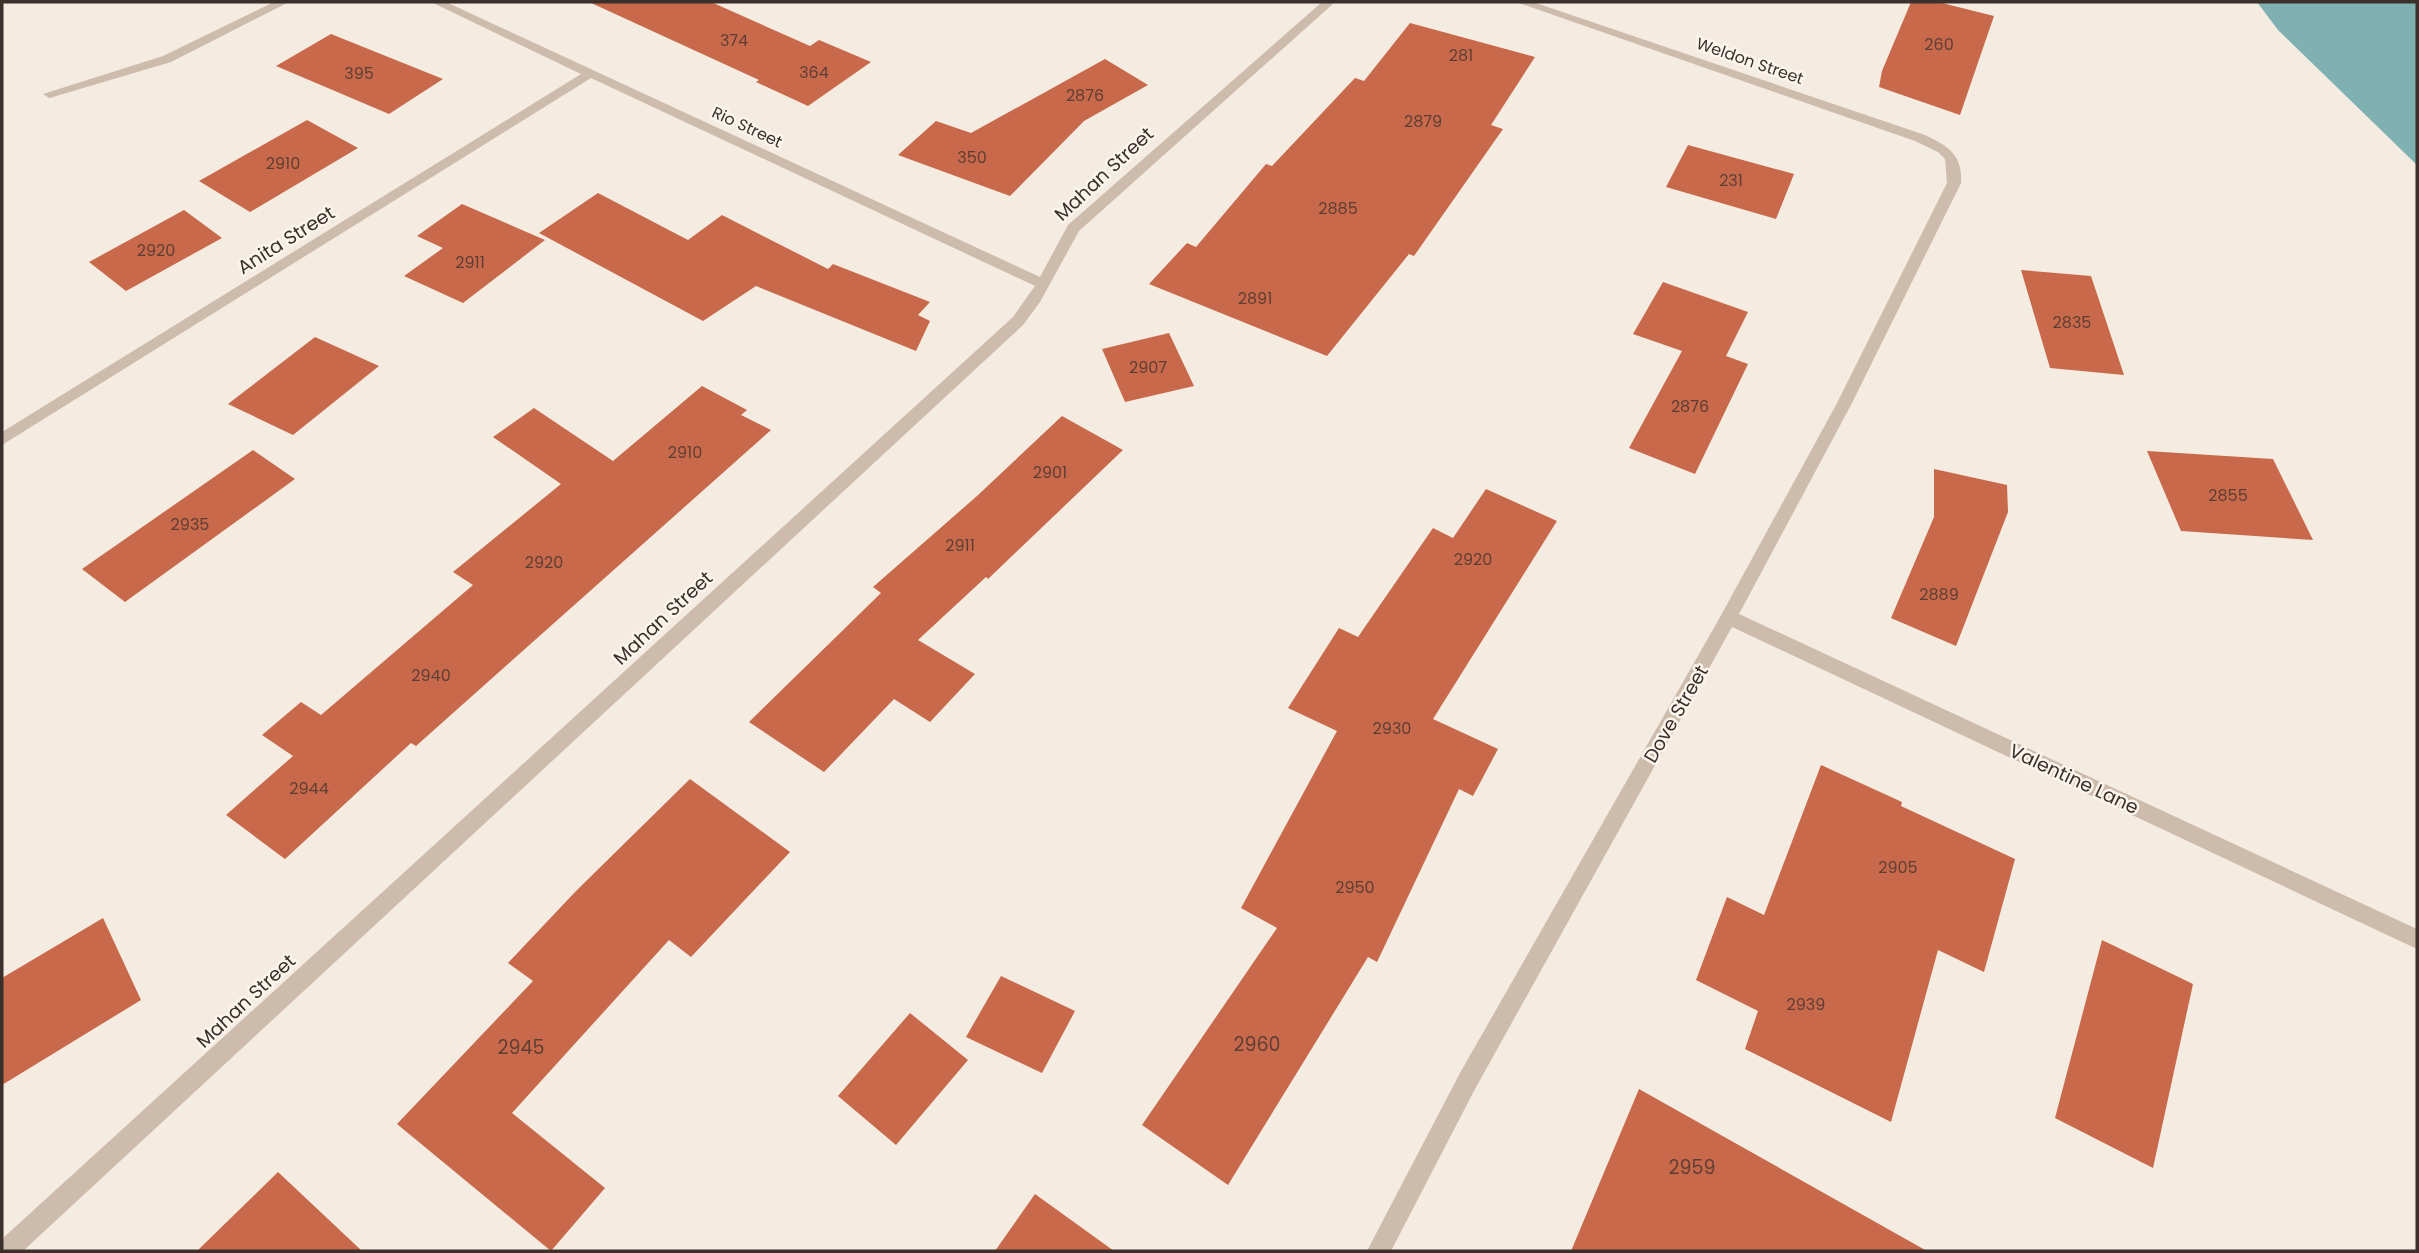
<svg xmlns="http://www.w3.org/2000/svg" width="2419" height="1253" font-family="Poppins,sans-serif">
  <rect width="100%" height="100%" fill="#f4ebe1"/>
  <path fill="#7fb0b2" d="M2257,2H2417V165L2278,30Z"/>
  <path fill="#c8694b" d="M589,2H711L810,46L819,40L871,62L808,106L756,82L759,80Z
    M1911,2H1938L1994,16L1960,115L1879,87L1882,71Z
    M1410,23L1535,57L1491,125L1503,129L1414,256L1409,254L1327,356L1149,284L1187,243L1196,247L1266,164L1272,166L1355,78L1364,81Z
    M331,34L443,79L389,114L276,66Z
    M1105,59L1148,85L1084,121L1010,196L898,155L936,121L971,133Z
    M307,120L358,148L250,212L199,181Z
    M1688,145L1794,174L1776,219L1666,187Z
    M598,193L688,240L722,215L828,269L833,264L930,302L918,315L930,321L916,351L756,286L703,321L539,233Z
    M462,204L545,240L463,303L404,276L443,248L417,236Z
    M184,210L222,238L126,291L89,262Z
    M2021,270L2091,276L2124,375L2050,368Z
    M1663,282L1748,312L1726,356L1748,364L1695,474L1629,448L1682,351L1633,334Z
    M1169,333L1194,386L1125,402L1102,349Z
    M315,337L379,366L293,435L228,404Z
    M702,386L747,410L741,415L771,430L416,746L411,743L285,859L226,815L293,756L262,735L301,702L321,715L473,585L453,572L561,484L493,437L534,408L613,461Z
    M1062,416L1123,450L988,579L986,577L918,640L975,674L930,722L894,699L824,772L749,722L881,593L873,587L977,496Z
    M253,450L295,479L125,602L82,569Z
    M2147,451L2273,459L2313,540L2181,531Z
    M1934,469L2007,485L2008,512L1956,646L1891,618L1934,517Z
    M1486,489L1557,521L1433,719L1498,749L1473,796L1459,789L1377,962L1368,957L1228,1185L1142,1125L1277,928L1241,908L1337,731L1288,708L1339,628L1358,637L1433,528L1453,538Z
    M1821,765L1902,802L1901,806L2015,859L1984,972L1938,950L1891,1122L1745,1049L1758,1011L1696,980L1727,897L1764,915Z
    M690,779L790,852L691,957L669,940L512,1113L605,1188L551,1251L397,1124L533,981L508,963L576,891Z
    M103,918L141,1000L2,1085V978Z
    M2102,940L2193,984L2153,1168L2055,1118Z
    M1001,976L1075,1011L1042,1073L966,1037Z
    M910,1013L968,1060L896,1145L838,1096Z
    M1639,1089L1927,1251H1571Z
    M278,1172L362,1251H197Z
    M1035,1194L1114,1251H995Z"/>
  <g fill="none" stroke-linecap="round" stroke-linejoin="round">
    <path fill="#cdbbac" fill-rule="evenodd" d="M274,2H289L171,62L53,97L49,98L43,94L163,56Z
      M431,2H446L1040,277L1068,225L1322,2H1335L1079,231L1040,302L1023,325L23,1251H2V1239L1013,317L1035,286L591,78L2,445V432L581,74Z
      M1516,2H1533L1925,135C1948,146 1963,155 1961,183L1851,405L1739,614L2417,929V949L1732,627L1475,1089L1391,1251H1367L1460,1073L1719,619L1836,405L1947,183L1945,159L1938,152L1915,141Z"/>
  </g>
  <g text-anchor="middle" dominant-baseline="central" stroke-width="5" stroke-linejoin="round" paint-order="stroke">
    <g font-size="16" fill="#5e3e33">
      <text x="734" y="40">374</text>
      <text x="1939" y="44">260</text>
      <text x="1461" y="55">281</text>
      <text x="814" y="72">364</text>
      <text x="359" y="73">395</text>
      <text x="1085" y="95">2876</text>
      <text x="1423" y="121">2879</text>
      <text x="972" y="157">350</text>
      <text x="283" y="163">2910</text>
      <text x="1731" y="180">231</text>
      <text x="1338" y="208">2885</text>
      <text x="156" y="250">2920</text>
      <text x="470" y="262">2911</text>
      <text x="1255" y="298">2891</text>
      <text x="2072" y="322">2835</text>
      <text x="1148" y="367">2907</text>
      <text x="1690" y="406">2876</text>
      <text x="685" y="452">2910</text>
      <text x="1050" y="472">2901</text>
      <text x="2228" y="495">2855</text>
      <text x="190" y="524">2935</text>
      <text x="960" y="545">2911</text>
      <text x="1473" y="559">2920</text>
      <text x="544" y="562">2920</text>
      <text x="1939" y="594">2889</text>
      <text x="431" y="675">2940</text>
      <text x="1392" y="728">2930</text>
      <text x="309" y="788">2944</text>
      <text x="1898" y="867">2905</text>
      <text x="1355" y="887">2950</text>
      <text x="1806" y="1004">2939</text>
    </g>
    <g font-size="16" fill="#3b302b" stroke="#fbf5ee">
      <text transform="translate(1750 61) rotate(19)">Weldon Street</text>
      <text transform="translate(747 127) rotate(25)">Rio Street</text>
    </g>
    <g font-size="19" fill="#3b302b" stroke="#fbf5ee">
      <text transform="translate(1104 174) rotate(-43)">Mahan Street</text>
      <text transform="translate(286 240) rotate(-32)">Anita Street</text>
      <text transform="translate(663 618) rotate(-43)">Mahan Street</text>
      <text transform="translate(1676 714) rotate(-60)">Dove Street</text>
      <text transform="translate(2074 779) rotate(25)">Valentine Lane</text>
      <text transform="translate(246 1001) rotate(-43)">Mahan Street</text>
    </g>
    <g font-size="19" fill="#5e3e33">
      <text x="1257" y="1044">2960</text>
      <text x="521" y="1047">2945</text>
      <text x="1692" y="1167">2959</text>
    </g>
  </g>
  <rect width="2419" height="1253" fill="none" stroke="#3b302b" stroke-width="7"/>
</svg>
